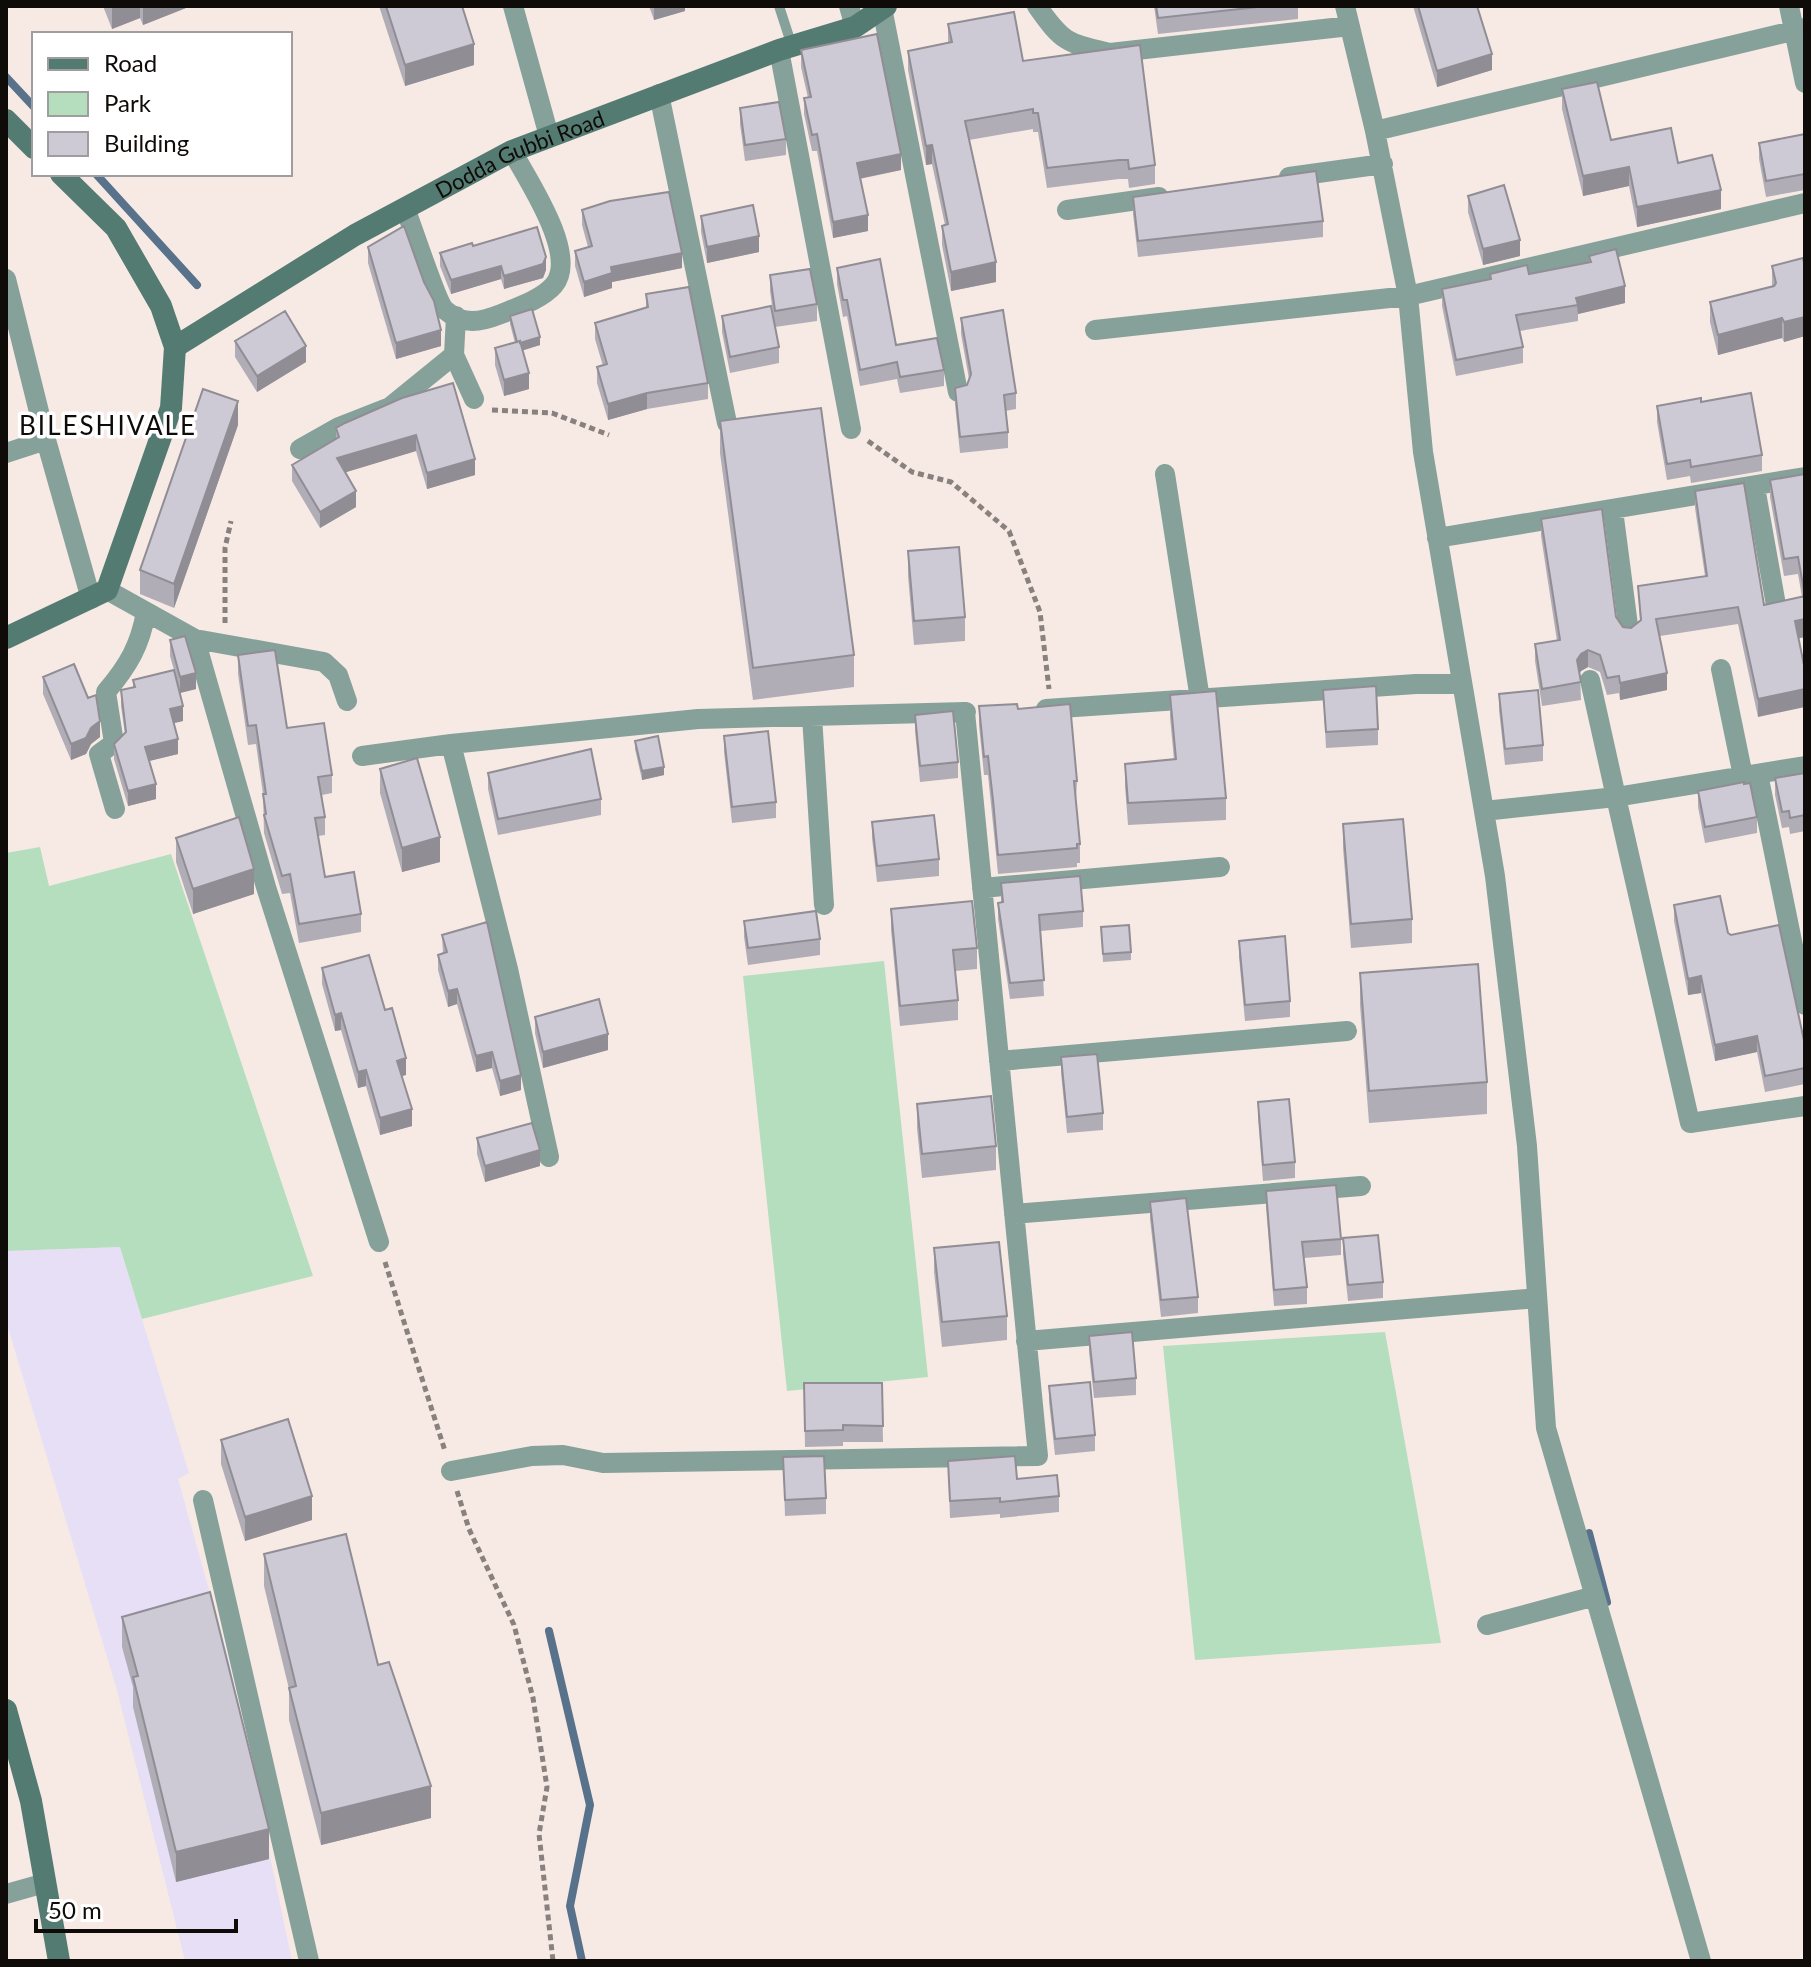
<svg xmlns="http://www.w3.org/2000/svg" width="1811" height="1967" font-family="Lato,sans-serif">
  <rect width="100%" height="100%" fill="#f7eae4"/>
  <path fill="#e6dff5" d="M120,1247L189,1473L178,1479L229,1661L292,1961H185L117,1690L6,1321V1251Z"/>
  <path fill="#b4debe" d="M40,847L49,886L171,854L313,1276L142,1319L120,1247L6,1251V853Z
    M884,961L928,1377L787,1391L743,976Z
    M1385,1332L1441,1643L1195,1660L1163,1346Z"/>
  <g fill="none" stroke-linecap="round" stroke-linejoin="round">
    <path stroke="#58728b" stroke-width="8" d="M6,77L34,107
      M96,174L197,285
      M1589,1533L1607,1602
      M549,1631L590,1805L570,1906L582,1961"/>
    <path stroke="#89817d" stroke-width="5" stroke-dasharray="6 4" stroke-linecap="butt" d="M492,410L552,413L609,435
      M868,441L912,472L951,482L1009,531L1040,612L1049,689
      M225,623V548L231,521
      M385,1262L445,1451
      M457,1491L469,1529L514,1625L533,1698L547,1787L539,1834L553,1961"/>
    <path stroke="#86a19a" stroke-width="10" d="M779,6L792,46"/>
    <path stroke="#86a19a" stroke-width="20" d="M513,6L549,136
      M849,6L855,27
      M1037,6C1063,43 1067,43 1110,53L1350,26
      M1345,6L1375,131L1408,296L1423,452L1495,876L1527,1146L1546,1428L1701,1961
      M1789,6L1805,83
      M882,8L958,392
      M779,50L851,429
      M659,94L727,423
      M1375,131L1805,28
      M1289,177L1383,164
      M405,208C411,223 437,303 445,310C463,326 481,322 501,314C518,307 542,299 554,285C579,255 527,179 512,151
      M1067,210L1159,197
      M6,279L46,440L91,599
      M456,316L454,355L474,399
      M1095,330L1408,296L1805,203
      M300,449L339,427L390,407L454,355
      M6,453L46,440
      M1165,474L1200,699
      M1755,487L1776,605
      M1613,510L1629,633
      M1437,538L1805,477
      M107,590L195,639L266,887L379,1242
      M195,639L324,662L338,675L347,701
      M1721,669L1743,776
      M1590,680L1616,797L1805,766
      M1046,709L1416,684H1461
      M812,716L824,905
      M451,744L508,969L549,1157
      M362,756L451,744L698,719L966,712
      M1758,774L1805,1005
      M115,809L99,754L114,743L106,692C128,666 140,646 146,612
      M1484,811L1616,797L1690,1123L1805,1106
      M982,888L1220,867
      M999,1061L1347,1031
      M1014,1214L1361,1186
      M1026,1341L1537,1298
      M451,1471L532,1456L563,1455L603,1463L1038,1456L965,712
      M203,1500L309,1961
      M1487,1625L1595,1596
      M6,1894L45,1883"/>
    <g stroke="#537b72" stroke-width="22">
      <path d="M6,120L34,148"/>
      <path id="s1" d="M175,347L355,235L512,151L779,50L855,27L886,6"/>
      <path d="M6,638L107,590L171,408L175,347L161,306L116,228L61,174"/>
      <path d="M6,1710L31,1801L59,1961"/>
    </g>
  </g>
  <path fill="#b0adb7" d="M103,6H191L143,25L140,18L112,29Z
    M379,6H462L474,65L405,86Z
    M649,6H685V11L654,20Z
    M1154,6H1298V19L1158,34Z
    M1413,6H1477L1492,70L1437,87Z
    M948,24L1023,61L1155,165V184L1129,188L1128,179H1119L1047,188L1038,132H1033V129L969,140L996,282L951,291L942,245V226L945,225L932,164L926,165L908,70V51L948,43Z
    M801,50L901,170L860,179L868,231L833,238L817,151H812L804,114V98H808L801,67Z
    M1562,89L1611,140L1678,163L1721,209L1637,227L1629,186L1583,196L1562,109Z
    M740,108L786,139V155L745,161L740,124Z
    M1805,134V190L1766,197L1759,159V143Z
    M1468,196L1520,256L1483,265L1468,212Z
    M1133,197L1323,221V237L1138,257L1133,214Z
    M582,210L682,268L612,282V288L584,297L575,266V251L588,247L582,225Z
    M701,216L759,252L707,263L701,232Z
    M368,247L441,346L396,359L368,263Z
    M440,253L546,270L543,278L504,289L501,279L451,294L440,266Z
    M1589,256L1625,303L1578,314V321L1520,331L1523,347V363L1456,376L1442,306V289L1490,279V274H1529L1589,263Z
    M1772,266H1805V336L1784,342L1782,338L1718,355L1710,322V302L1772,286Z
    M837,268L896,345L944,370V386L900,393L897,379L860,386L847,316L843,317L837,284Z
    M770,275L817,304V321L775,327L770,291Z
    M646,294L708,383V399L647,409L608,420L597,383V367L603,366L595,339V323L646,308Z
    M510,316L540,345L522,350L529,389L504,396L495,365V348L515,343L510,324Z
    M722,316L779,347V363L730,373L722,332Z
    M961,318L1016,393V409L1005,411L1008,432V448L960,453L955,404V388L967,385L969,379L961,334Z
    M235,341L306,362L257,392L235,357Z
    M402,398L475,475L427,489L416,451L345,472L356,507L320,528L292,481V465L336,439V428Z
    M1701,402L1762,455V471L1691,483L1690,476L1667,480L1657,422V406Z
    M720,421L854,655V687L753,700L720,453Z
    M238,425L174,608L140,594V570Z
    M1805,474V637L1798,638L1758,717L1738,624L1660,636L1667,690L1620,700L1619,693L1607,695L1600,672L1588,667L1581,671L1580,673L1581,700L1542,706L1535,661V644L1557,641L1541,536V519L1623,627L1631,628L1640,621L1638,586L1705,576L1695,508V491L1764,605L1802,597L1798,574L1784,576L1770,497V480Z
    M908,551L965,617V641L914,645L908,576Z
    M170,640L196,689L180,693L183,721L174,723L178,754L149,761L156,799L128,806L114,759V744L125,734L121,706V690L133,688V680L174,670L170,656Z
    M238,655L287,728L332,775V793L322,795L325,817V835L318,836L325,877L361,914V932L299,943L290,893L282,894L264,833L263,794L256,744L248,745L238,674Z
    M43,677L88,698L100,737L91,744L86,754L71,760L43,694Z
    M1323,690L1378,729V745L1326,748Z
    M1499,694L1543,745V761L1505,765L1499,710Z
    M1170,695L1226,798V820L1128,825L1125,786V764L1174,760L1170,717Z
    M979,706L1018,709L1077,781L1076,800L1080,844V863H1077V867L998,874L988,775H984L979,725Z
    M915,715L958,762V778L920,782L915,731Z
    M724,736L776,802V818L732,823L724,752Z
    M635,741L664,775L642,780L635,749Z
    M380,769L440,862L402,872L380,793Z
    M488,773L601,799V815L498,835L488,789Z
    M1805,773V831L1790,834L1789,827L1782,828L1775,795V778Z
    M1698,791L1757,817V833L1705,843L1698,807Z
    M872,822L939,859V876L877,882L872,838Z
    M1343,824L1412,919V943L1351,948L1343,848Z
    M176,838L254,894L193,914L176,862Z
    M1001,883L1083,911V927L1041,931L1044,996L1010,999L998,919V903L1001,902Z
    M1674,905L1728,933L1805,1045V1084L1765,1092L1757,1052L1715,1061L1701,993L1688,995L1674,921Z
    M891,909L977,948V969L955,971L958,1000V1020L900,1026L891,930Z
    M744,921L820,939V955L748,965L744,937Z
    M1101,927L1131,952V960L1103,962Z
    M442,935L521,1090L500,1096L492,1068L476,1072L457,1004L448,1007L438,970V955L443,954Z
    M1239,941L1290,1001V1017L1245,1021L1239,957Z
    M322,968L406,1075L402,1076L412,1126L380,1135L366,1086L358,1088L341,1030L335,1031L322,984Z
    M1360,973L1487,1082V1114L1369,1123L1360,1005Z
    M535,1017L608,1050L543,1068L535,1033Z
    M1061,1057L1103,1113V1130L1067,1133L1061,1073Z
    M1258,1102L1295,1162V1178L1263,1181L1258,1118Z
    M917,1104L996,1146V1170L922,1178L917,1128Z
    M477,1138L540,1166L485,1182L477,1154Z
    M1266,1191L1341,1239V1255L1304,1258L1307,1287V1304L1274,1306L1266,1207Z
    M1150,1202L1198,1297V1313L1161,1317L1150,1219Z
    M1343,1238L1383,1282V1298L1348,1301L1343,1254Z
    M934,1248L1007,1316V1340L942,1347L934,1272Z
    M1089,1336L1136,1378V1395L1094,1398L1089,1352Z
    M804,1383H882L883,1442H843V1446L805,1447Z
    M1049,1386L1095,1435V1451L1055,1455L1049,1402Z
    M221,1440L312,1520L245,1541L221,1464Z
    M783,1457L826,1498V1514L785,1516Z
    M948,1461L1017,1479L1059,1496V1512L1000,1518V1514L950,1518Z
    M264,1554L431,1818L321,1845L289,1720V1689L264,1586Z
    M122,1617L269,1859L176,1882L133,1707V1687L122,1647Z"/>
  <path fill="#908d95" d="M112,6H140V18L112,29Z
    M143,6H191L143,25Z
    M654,6H685V11L654,20Z
    M474,44V65L405,86V65Z
    M1492,54V70L1437,87V71Z
    M932,145V164L926,165V146Z
    M901,154V170L857,179V163Z
    M1629,167V186L1583,196V176Z
    M1721,190V209L1637,227V207Z
    M868,215V231L833,238V222Z
    M759,236V252L707,263V247Z
    M1520,240V256L1483,265V249Z
    M682,253V268L612,282V288L584,297V282L611,267Z
    M546,257V270L543,278L504,289V276Z
    M996,262V282L951,291V272Z
    M501,266V279L451,294V280Z
    M1625,286V303L1578,314L1576,298Z
    M1805,317V336L1784,342V322Z
    M1782,318V338L1718,355V335Z
    M441,330V346L396,359V343Z
    M540,337V345L518,352V344Z
    M306,346V362L257,392V376Z
    M529,373V389L504,396V380Z
    M647,393V409L608,420V404Z
    M238,401V425L174,608V584Z
    M416,435V451L337,475V458Z
    M475,459V475L427,489V473Z
    M356,491V507L320,528V512Z
    M1805,619V637L1795,639V621Z
    M1588,650V667L1581,671L1577,677V660L1581,654Z
    M196,673V689L180,693V677Z
    M1667,673V690L1620,700V683Z
    M1805,689V707L1758,717V699Z
    M183,706V721L170,724V709Z
    M100,721V737L91,744L86,754L71,760V744Z
    M178,739V754L145,762V747Z
    M664,767V775L642,780V771Z
    M156,784V799L128,806V791Z
    M440,837V862L402,872V848Z
    M254,869V894L193,914V889Z
    M1701,976V993L1688,995V979Z
    M457,989V1004L448,1007V991Z
    M341,1013V1030L335,1031V1015Z
    M608,1034V1050L543,1068V1052Z
    M1757,1036V1052L1715,1061V1045Z
    M492,1052V1068L476,1072V1056Z
    M406,1058V1075L397,1077V1061Z
    M366,1070V1086L358,1088V1072Z
    M521,1075V1090L500,1096V1081Z
    M412,1109V1126L380,1135V1118Z
    M540,1150V1166L485,1182V1166Z
    M312,1496V1520L245,1541V1517Z
    M431,1786V1818L321,1845V1813Z
    M269,1829V1859L176,1882V1852Z"/>
  <path fill="#cdc9d5" stroke="#908d95" stroke-width="2" d="M386,6H462L474,44L405,65Z
    M1156,6H1267L1158,18Z
    M1418,6H1477L1492,54L1437,71Z
    M1014,12L1023,61L1140,45L1155,165L1129,169L1128,160H1119L1047,168L1038,113H1033V109L965,121L996,262L951,272L942,226L948,224L932,145L926,146L908,51L952,42L948,24Z
    M877,34L901,154L857,163L868,215L833,222L817,134L812,135L804,98L811,97L801,50Z
    M1597,82L1611,140L1671,128L1678,163L1712,155L1721,190L1637,207L1629,167L1583,176L1562,89Z
    M779,102L786,139L745,145L740,108Z
    M1805,134V174L1766,181L1759,143Z
    M1316,171L1323,221L1138,241L1133,197Z
    M1504,185L1520,240L1483,249L1468,196Z
    M669,192L682,253L611,267L612,273L584,282L575,251L592,246L582,210L610,201Z
    M753,205L759,236L707,247L701,216Z
    M404,226L424,282L434,301L441,330L396,343L368,247Z
    M537,227L546,257L543,264L504,276L501,266L451,280L440,253L472,243L473,246Z
    M1616,249L1625,286L1576,298L1578,305L1516,315L1523,347L1456,360L1442,289L1491,279L1490,274L1527,265L1529,274L1591,262L1589,256Z
    M1803,258L1805,266V317L1784,322L1782,318L1718,335L1710,302L1774,286L1776,283L1772,266Z
    M880,259L896,345L937,338L944,370L900,377L897,362L860,370L847,300H843L837,268Z
    M810,269L817,304L775,311L770,275Z
    M689,287L708,383L647,393L608,404L597,367L607,364L595,323L648,307L646,294Z
    M771,306L779,347L730,357L722,316Z
    M532,309L540,337L520,343V341L517,342L510,316Z
    M1003,310L1016,393L1004,395L1008,432L960,437L955,388L967,385L971,374L961,318Z
    M285,311L306,346L257,376L235,341Z
    M520,341L529,373L504,380L495,348Z
    M453,383L475,459L427,473L416,435L337,458L356,491L320,512L292,465L339,437L336,428L345,423L402,398Z
    M203,389L238,401L174,584L140,570Z
    M1751,393L1762,455L1691,467L1690,460L1667,464L1657,406L1701,398V402Z
    M821,408L854,655L753,668L720,421Z
    M1805,474V619L1795,621L1805,670V689L1758,699L1738,607L1656,619L1667,673L1620,683L1619,676L1607,678L1600,655L1588,650L1581,654L1577,660L1581,682L1542,689L1535,644L1560,640L1541,519L1602,509L1616,617L1623,627L1631,628L1641,620L1638,586L1707,576L1695,491L1744,483L1764,605L1805,596L1798,557L1784,559L1770,480Z
    M959,547L965,617L914,621L908,551Z
    M185,636L196,673L180,677L170,640Z
    M275,650L287,728L324,723L332,775L318,777L325,817L315,818L325,877L354,872L361,914L299,924L290,874L282,876L264,815L266,814L263,794H266L256,725L248,726L238,655Z
    M74,664L88,698L96,695L100,721L91,728L86,738L71,744L43,677Z
    M174,670L183,706L170,709L178,739L145,747L156,784L128,791L114,744L126,732L121,690L135,687L133,680Z
    M1376,686L1378,729L1326,732L1323,690Z
    M1538,690L1543,745L1505,749L1499,694Z
    M1216,691L1226,798L1128,803L1125,764L1176,759L1170,695Z
    M1017,704L1018,709L1070,704L1077,781H1074L1080,844H1077V848L998,855L993,800L988,756L984,757L979,706Z
    M953,711L958,762L920,766L915,715Z
    M768,731L776,802L732,807L724,736Z
    M658,736L664,767L642,771L635,741Z
    M591,749L601,799L498,819L488,773Z
    M417,758L440,837L402,848L380,769Z
    M1805,773V815L1790,818L1789,811L1782,812L1775,778Z
    M1744,782V784L1750,783L1757,817L1705,827L1698,791Z
    M934,815L939,859L877,866L872,822Z
    M239,817L254,869L193,889L176,838Z
    M1403,819L1412,919L1351,924L1343,824Z
    M1080,876L1083,911L1039,915L1044,980L1010,983L998,903L1003,902L1001,883Z
    M1720,896L1728,933L1731,935L1779,925L1805,1045V1068L1765,1076L1757,1036L1715,1045L1701,976L1688,979L1674,905Z
    M972,901L977,948L953,950L958,1000L900,1006L891,909Z
    M816,911L820,939L748,948L744,921Z
    M487,922L521,1075L500,1081L492,1052L476,1056L457,989L448,991L438,955L447,952L442,935Z
    M1129,925L1131,952L1103,954L1101,927Z
    M1285,936L1290,1001L1245,1005L1239,941Z
    M369,955L385,1010L392,1008L406,1058L397,1061L412,1109L380,1118L366,1070L358,1072L341,1013L335,1015L322,968Z
    M1478,964L1487,1082L1369,1091L1360,973Z
    M599,999L608,1034L543,1052L535,1017Z
    M1097,1054L1103,1113L1067,1117L1061,1057Z
    M991,1096L996,1146L922,1154L917,1104Z
    M1289,1099L1295,1162L1263,1165L1258,1102Z
    M532,1123L540,1150L485,1166L477,1138Z
    M1336,1185L1341,1239L1302,1242L1307,1287L1274,1290L1266,1191Z
    M1186,1198L1198,1297L1161,1300L1150,1202Z
    M1378,1235L1383,1282L1348,1285L1343,1238Z
    M999,1242L1007,1316L942,1322L934,1248Z
    M1132,1332L1136,1378L1094,1382L1089,1336Z
    M1090,1382L1095,1435L1055,1439L1049,1386Z
    M804,1383H882L883,1426L843,1425V1430L805,1431Z
    M288,1419L312,1496L245,1517L221,1440Z
    M824,1456L826,1498L785,1500L783,1457Z
    M1015,1456L1017,1479L1057,1475L1059,1496L1000,1502V1498L950,1501L948,1461Z
    M346,1534L378,1665L389,1662L431,1786L321,1813L289,1688L296,1686L264,1554Z
    M210,1592L269,1829L176,1852L133,1677L138,1676L122,1617Z"/>
  <g text-anchor="middle" dominant-baseline="central" stroke-width="7" stroke-linejoin="round" paint-order="stroke">
    <g font-size="22" fill="#0f0b09" stroke="#fff">
      <text stroke="none"><textPath href="#s1" startOffset="396">Dodda Gubbi Road</textPath></text>
    </g>
    <g font-size="26" letter-spacing="2" fill="#0f0b09" stroke="#fff">
      <text x="108" y="425">BILESHIVALE</text>
    </g>
  </g>
  <rect width="1811" height="1967" fill="none" stroke="#0f0b09" stroke-width="16"/>
  <rect x="32" y="32" width="260" height="144" fill="#ffffff" stroke="#9f9d9d" stroke-width="2"/>
  <rect x="48" y="58" width="40" height="12" fill="#537b72" stroke="#9f9d9d" stroke-width="2"/>
  <text x="104" y="72" font-size="24" fill="#0f0b09">Road</text>
  <rect x="48" y="92" width="40" height="24" fill="#b4debe" stroke="#9f9d9d" stroke-width="2"/>
  <text x="104" y="112" font-size="24" fill="#0f0b09">Park</text>
  <rect x="48" y="132" width="40" height="24" fill="#cdc9d5" stroke="#9f9d9d" stroke-width="2"/>
  <text x="104" y="152" font-size="24" fill="#0f0b09">Building</text>
  <path d="M36 1919v12h200v-12" fill="none" stroke="#0f0b09" stroke-width="4"/>
  <text x="48" y="1919" font-size="24" fill="#0f0b09" stroke="#ffffff" stroke-width="6" paint-order="stroke">50 m</text>
</svg>
